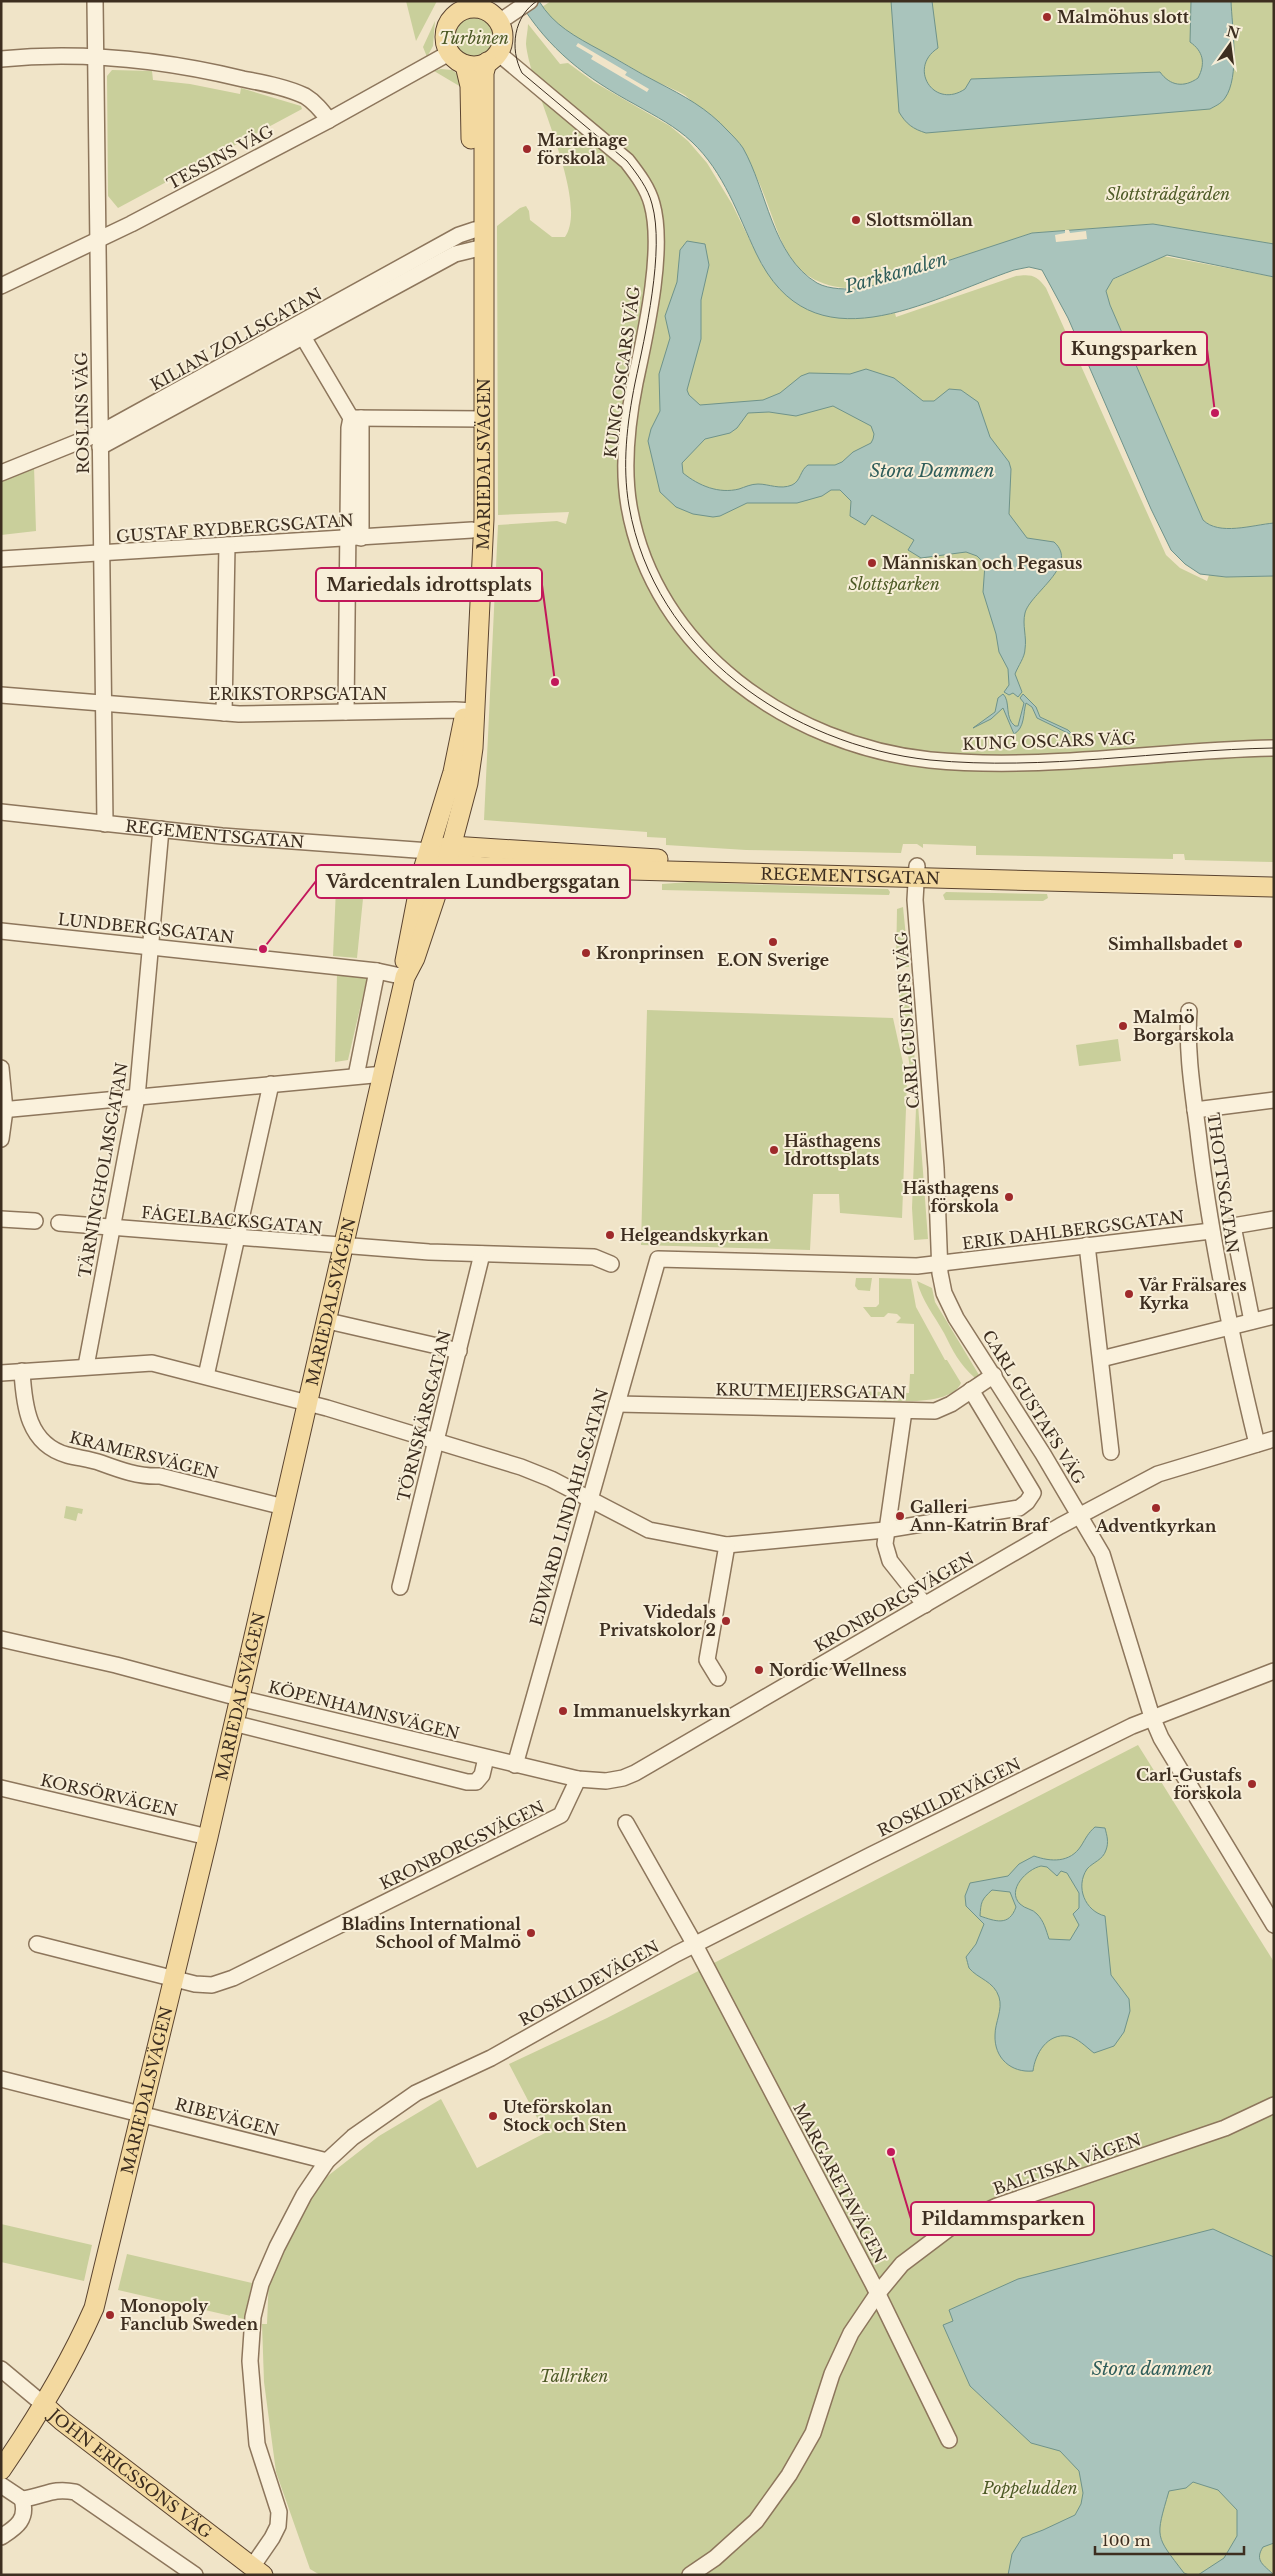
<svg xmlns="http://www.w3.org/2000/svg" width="1275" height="2576" font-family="'Libre Baskerville',serif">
  <rect width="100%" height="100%" fill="#f0e4c8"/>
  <path fill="#c9cf9b" d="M406,1H437L416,41Z
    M551,1H1274V244L1153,224L1032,233L862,289C780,289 784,235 756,176C752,167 695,104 686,96C677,90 665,86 655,81C640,73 624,63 609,55L606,56L543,16L542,7Z
    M453 38a21 21 0 1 1 42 0a21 21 0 1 1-42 0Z
    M435,21L433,46L427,57L423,47Z
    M528,24L560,64L568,63L594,82L670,126L688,141L707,163L732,204L762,265L852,319L895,313L896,317L1016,276C1031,274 1037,275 1046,288L1166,555L1180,568L1207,581L1209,575L1226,577L1274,576V862L1185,860L1184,854H1173V859L976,855V846L923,844V848L917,844H903L901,853L746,850L666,845V838L647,837V832L484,820L498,525L557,521L566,524L569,512L498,515L497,226L520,208L526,206L529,211L530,220L552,237H565C590,200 530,89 526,44C526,38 528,30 528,24Z
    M441,69L452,70L459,75L461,87L434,71Z
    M112,70L152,71L153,80L190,84L240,94L241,88L301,106L302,109L118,208L108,196L107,76Z
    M1163,256L1274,277V523C1253,525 1219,536 1203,520L1110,305L1106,291L1110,281Z
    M34,466L36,531L1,535V480Z
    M337,866L366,869L357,958L333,956Z
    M689,882L888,889L890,892L889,895L662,890V884Z
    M946,892L1047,894L1048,898L1043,901L945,900L943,895Z
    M903,907L909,967H896L897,909Z
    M337,974L367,978L348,1060L335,1062Z
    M897,982L909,983L928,1239L914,1240L912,1208L916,1108Z
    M647,1010L893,1018L907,1081L902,1218L840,1213L839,1194H813L810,1250L641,1245Z
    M1118,1039L1121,1061L1079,1066L1076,1045Z
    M856,1278H872L870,1291L858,1290L855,1286Z
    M879,1278L911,1279L916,1307L945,1360H947L961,1383C950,1409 879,1400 854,1399V1391L909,1393L910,1374H914V1324L896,1323L901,1318L897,1314L888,1313L884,1317H871L863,1307H876L879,1304Z
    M917,1281L932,1288L935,1302L979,1375L975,1378C959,1364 953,1351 944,1333C934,1315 922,1301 917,1281Z
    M66,1506L83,1509L82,1514L78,1513L76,1521L64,1518Z
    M1138,1745L1274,1962V2575H320L310,2569L276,2472L264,2382L262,2324H267L269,2277L320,2182L379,2136L441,2099L477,2168L545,2133L509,2064L607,2018Z
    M1,2224L92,2245L84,2281L1,2262Z
    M127,2254L252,2283L244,2319L118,2290Z"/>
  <path fill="#a9c4bc" stroke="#6f938a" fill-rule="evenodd" d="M519,1H539C553,25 576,37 600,50C619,60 637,72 657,82C684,96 707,108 728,131C733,136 739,142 743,148C767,190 772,256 817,283C830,290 847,289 862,289L1032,233L1153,224L1274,244V277L1167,255L1113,279L1106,291L1110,305L1203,520C1219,536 1252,525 1274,523V576L1226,577L1200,574L1185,564L1171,550L1151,509L1068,318L1042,270L1029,267L1014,270C926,300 812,371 756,253C738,215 724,172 692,142C675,126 657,117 636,105C586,78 549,50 519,1Z
    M891,1H932L938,48C907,68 934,110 965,89L971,79L1160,72C1170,86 1184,88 1198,78C1206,63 1203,51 1190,42L1191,1H1231C1232,27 1240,77 1225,98C1221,104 1215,106 1210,109L926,133C913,129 906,124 899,112Z
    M687,241L705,244L709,265L701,300V339L687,390L689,395L700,405L763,400L780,393L801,376L809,373L850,374L866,369L894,378L923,401H934L949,389L961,390L978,402L990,437L1009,462L1011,469L1009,514L1027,538L1054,542C1080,565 1030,593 1025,613C1022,625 1027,637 1025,649C1025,657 1018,666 1015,674L1022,692L1018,697L1013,693L1009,695L1004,692L1009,685L1008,669L999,652L996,634L983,592L985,564L977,556L966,552L921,558L908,550L914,540L872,515L865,525L850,516L851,501L840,490H831L822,496L797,503H747L720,516L713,517L693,514L676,507L660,492L648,441L651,429L660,411L659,374L670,338L665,316L677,282L680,250ZM833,406L871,426L874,434L873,439L871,443L853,452L842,462L835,465H808C800,470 801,481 792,485C780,490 769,484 758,484C751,484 745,487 739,489C719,494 699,486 683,473L682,463L705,439L730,433L737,428L748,413L769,412L796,416Z
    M1003,694C1011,701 1004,718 1015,726H1018L1024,703L1020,698L1023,694L1036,707L1040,717L1068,730L1072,734H1076V737L1037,718L1032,707L1026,703C1023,713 1025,728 1014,734L1003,708L991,719L973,728L995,712L998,698Z
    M1095,1827L1105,1828C1107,1836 1109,1842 1106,1850C1103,1860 1093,1862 1087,1869C1075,1887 1085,1911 1105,1916L1111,1975L1129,1999L1130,2011L1124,2032L1114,2046L1094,2053C1086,2047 1078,2038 1068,2036C1047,2033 1035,2054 1033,2071C1011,2073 994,2058 995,2035C995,2022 1003,2010 999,1997C994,1981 978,1979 969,1968C968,1965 967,1960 966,1957L976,1944L984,1924L966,1906L965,1896L970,1883L1008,1876L1019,1864L1034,1856C1051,1862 1070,1863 1081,1846C1086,1838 1088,1833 1095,1827ZM1041,1866L1047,1867L1057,1876L1061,1871L1067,1873L1079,1893V1908L1073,1914L1079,1925L1070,1940L1049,1939C1046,1930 1044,1921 1037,1914C1033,1909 1025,1909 1020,1904C1006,1890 1027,1869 1041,1866ZM992,1890L1010,1892L1016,1907C1009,1927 995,1921 980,1916C981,1902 981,1900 992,1890Z
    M1213,2229L1274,2257V2543L1263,2547C1254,2561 1264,2565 1274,2575H1198L1224,2558L1237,2536V2510L1218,2490L1193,2482L1186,2488L1169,2491C1155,2539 1155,2535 1184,2573L1189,2575H1008L1012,2554L1022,2538L1043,2530L1075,2515L1081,2504L1083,2493L1079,2471L1060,2451L1031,2443L970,2386L943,2325L953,2321L949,2310L1018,2279Z"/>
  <path fill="#f0e4c8" d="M578,43L627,72L625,75L649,89L647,92L591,59L593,56L576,46Z
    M1065,230H1069L1070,233L1086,231L1087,239L1056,242L1055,235L1065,233Z
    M1071,331H1123L1126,338H1074Z"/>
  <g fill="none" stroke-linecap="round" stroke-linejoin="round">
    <g stroke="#8d765c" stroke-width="18">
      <g id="minor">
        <path d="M95,1L105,824"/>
        <path d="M499,22L530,1"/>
        <path d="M498,53L627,161C637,174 648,188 652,204C665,250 645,336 635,383C627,423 622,465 629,506C654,651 791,745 930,760C1045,771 1160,750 1274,748"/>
        <path d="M1,59C82,51 164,60 243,79C263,83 286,87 305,96C315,102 322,111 329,120"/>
        <path d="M1,286L131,224L329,120L451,52"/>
        <path d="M299,330L351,418L349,428L346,712"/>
        <path d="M351,418L484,419"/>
        <path d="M100,447L455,254L484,247"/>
        <path d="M1,473L100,433L459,235L474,230L484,229"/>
        <path d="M361,538V418"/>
        <path d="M1,559L472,530"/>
        <path d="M1,695L239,714L455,710L475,711"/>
        <path d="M224,713L227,545"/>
        <path id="s1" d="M1,812L222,836L430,851"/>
        <path d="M917,866L915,900L936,1168L940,1273L944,1293L956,1318L1043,1454L1102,1554L1152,1717L1161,1738L1274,1925"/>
        <path d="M1,931L377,971L405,977"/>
        <path d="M1189,1011C1186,1051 1193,1093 1198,1132C1210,1238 1232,1341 1257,1444"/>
        <path d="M1,1068L5,1110L1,1139"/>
        <path d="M356,1076L377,971"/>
        <path d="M1,1110L384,1074"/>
        <path d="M1195,1110L1274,1100"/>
        <path d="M1,1219L35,1221"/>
        <path d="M59,1223L429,1252L594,1257L611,1264"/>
        <path d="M1087,1245L1111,1452"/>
        <path d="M328,1321L459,1351"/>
        <path d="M1252,1321L1233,1226L1274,1219"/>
        <path d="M1101,1359L1274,1316"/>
        <path d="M86,1366L137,1097L161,829"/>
        <path d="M22,1371C24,1406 28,1444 67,1455C78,1458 90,1459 101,1463C120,1470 139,1477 160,1476L284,1507"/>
        <path d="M1,1373L152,1363L327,1408L521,1467L551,1479L649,1530L727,1545L885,1530L1019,1508L1027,1502L1033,1493L971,1390"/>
        <path d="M206,1376L271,1084"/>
        <path d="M617,1404L935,1411L951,1404L994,1375"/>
        <path d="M904,1411L885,1544L890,1561L925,1605"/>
        <path d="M400,1587L482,1254"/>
        <path d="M1,1639L116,1665L239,1698L578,1779L606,1781L623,1778L635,1773L1060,1526L1158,1474L1274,1439"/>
        <path d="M718,1678L707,1660L727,1545"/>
        <path d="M233,1723L467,1782H476L482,1775L486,1758"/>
        <path d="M515,1765L658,1259L917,1266L1211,1231"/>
        <path d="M1,1788L208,1837"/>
        <path d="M626,1823L695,1945L873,2284L949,2440"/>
        <path d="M37,1944L195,1984L212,1985L233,1978L561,1815L578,1779"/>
        <path d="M1,2079L327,2161"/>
        <path d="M1,2369L43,2404"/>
        <path d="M1,2485L22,2499C44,2497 51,2487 75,2492L195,2575"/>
        <path d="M1,2537C17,2527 28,2519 22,2499"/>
        <path d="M252,2567L272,2538L278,2526L279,2512L257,2444L250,2361L253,2317L261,2284L277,2247L304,2195L327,2161L353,2137L416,2093L491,2058L676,1954L871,1855L1132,1726L1274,1671"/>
        <path d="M690,2575L715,2558L756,2521L789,2475L813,2433L832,2374L851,2333L878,2293L902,2264L951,2227L997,2206L1225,2128L1274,2105"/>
      </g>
    </g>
    <g stroke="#5b4430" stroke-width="21">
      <g id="major">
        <circle cx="474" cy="37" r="29"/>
        <path d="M465,65L470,86L471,139"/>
        <path d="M441,848L452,846L658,859"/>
        <path id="s2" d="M437,856C461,871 524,867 554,868L1274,887"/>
        <path d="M405,961L422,873L453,772L464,718"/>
        <path id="s3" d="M43,2404L62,2421L263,2575"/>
        <path id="s4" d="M1,2470C36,2419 69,2365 94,2308L208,1837L405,977L415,958L447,862L468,783L473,748L484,519V73L487,62"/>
      </g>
    </g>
    <use href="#minor" stroke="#faf1dc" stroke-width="15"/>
    <use href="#major" stroke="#f3d9a0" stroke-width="19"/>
    <path stroke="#3d2e20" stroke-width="1" d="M537,1C514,16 509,48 522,73L627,161C637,174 648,188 652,204C665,250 645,336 635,383C627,423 622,465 629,506C654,651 791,745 930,760C1045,771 1160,750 1274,748"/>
  </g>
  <g fill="#9e2a2b" stroke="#f7eed8" stroke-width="2">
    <circle cx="1047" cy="17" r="5"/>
    <circle cx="527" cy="149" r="5"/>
    <circle cx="856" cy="220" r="5"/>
    <circle cx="872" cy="563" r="5"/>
    <circle cx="773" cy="942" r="5"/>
    <circle cx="1238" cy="944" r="5"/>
    <circle cx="586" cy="953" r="5"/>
    <circle cx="1123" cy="1026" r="5"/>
    <circle cx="774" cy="1150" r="5"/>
    <circle cx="1009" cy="1197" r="5"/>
    <circle cx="610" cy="1235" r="5"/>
    <circle cx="1129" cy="1294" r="5"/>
    <circle cx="1156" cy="1508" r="5"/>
    <circle cx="900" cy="1516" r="5"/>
    <circle cx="726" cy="1621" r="5"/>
    <circle cx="759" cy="1670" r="5"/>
    <circle cx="563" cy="1711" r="5"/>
    <circle cx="1252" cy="1784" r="5"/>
    <circle cx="531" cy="1933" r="5"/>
    <circle cx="493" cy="2116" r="5"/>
    <circle cx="110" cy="2315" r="5"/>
  </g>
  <g text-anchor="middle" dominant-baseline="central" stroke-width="4" stroke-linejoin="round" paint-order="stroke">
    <g font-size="16" font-weight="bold" fill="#3d2e20" stroke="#f7eed8" text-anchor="start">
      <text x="1057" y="17">Malmöhus slott</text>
      <text x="537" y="140">Mariehage<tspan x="537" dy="18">förskola</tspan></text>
      <text x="866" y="220">Slottsmöllan</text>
      <text x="882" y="563">Människan och Pegasus</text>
      <text x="1228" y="944" text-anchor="end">Simhallsbadet</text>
      <text x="596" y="953">Kronprinsen</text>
      <text x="773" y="960" text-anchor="middle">E.ON Sverige</text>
      <text x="1133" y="1017">Malmö<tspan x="1133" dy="18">Borgarskola</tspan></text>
      <text x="784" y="1141">Hästhagens<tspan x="784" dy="18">Idrottsplats</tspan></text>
      <text x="999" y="1188" text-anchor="end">Hästhagens<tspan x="999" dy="18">förskola</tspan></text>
      <text x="620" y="1235">Helgeandskyrkan</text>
      <text x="1139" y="1285">Vår Frälsares<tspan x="1139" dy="18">Kyrka</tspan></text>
      <text x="910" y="1507">Galleri<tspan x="910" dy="18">Ann-Katrin Braf</tspan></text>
      <text x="1156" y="1526" text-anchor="middle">Adventkyrkan</text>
      <text x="716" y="1612" text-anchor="end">Videdals<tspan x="716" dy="18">Privatskolor 2</tspan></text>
      <text x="769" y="1670">Nordic Wellness</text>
      <text x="573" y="1711">Immanuelskyrkan</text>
      <text x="1242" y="1775" text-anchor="end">Carl-Gustafs<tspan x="1242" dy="18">förskola</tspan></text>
      <text x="521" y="1924" text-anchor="end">Bladins International<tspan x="521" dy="18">School of Malmö</tspan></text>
      <text x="503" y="2107">Uteförskolan<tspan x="503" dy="18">Stock och Sten</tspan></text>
      <text x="120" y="2306">Monopoly<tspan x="120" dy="18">Fanclub Sweden</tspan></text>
    </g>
    <g font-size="16" font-style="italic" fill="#4d5a26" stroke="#f7eed8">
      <text x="474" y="38">Turbinen</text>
      <text x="1168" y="194">Slottsträdgården</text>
      <text x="894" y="584">Slottsparken</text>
      <text x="574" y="2376">Tallriken</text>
      <text x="1030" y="2488">Poppeludden</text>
    </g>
    <g font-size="16" fill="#3d2e20" stroke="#f7eed8">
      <text transform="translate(220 157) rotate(-28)">TESSINS VÄG</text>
      <text transform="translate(236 339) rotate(-29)">KILIAN ZOLLSGATAN</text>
      <text transform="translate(622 372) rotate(-82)">KUNG OSCARS VÄG</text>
      <text transform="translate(82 413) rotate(-91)">ROSLINS VÄG</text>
      <text stroke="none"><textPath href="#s4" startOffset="2078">MARIEDALSVÄGEN</textPath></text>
      <text transform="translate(235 528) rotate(-4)">GUSTAF RYDBERGSGATAN</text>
      <text x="298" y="694">ERIKSTORPSGATAN</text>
      <text transform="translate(1049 741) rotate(-2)">KUNG OSCARS VÄG</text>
      <text stroke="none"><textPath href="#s1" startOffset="215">REGEMENTSGATAN</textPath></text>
      <text stroke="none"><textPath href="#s2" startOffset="415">REGEMENTSGATAN</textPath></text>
      <text transform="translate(146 928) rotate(6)">LUNDBERGSGATAN</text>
      <text transform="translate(907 1020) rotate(-94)">CARL GUSTAFS VÄG</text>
      <text transform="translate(103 1170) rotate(-80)">TÄRNINGHOLMSGATAN</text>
      <text transform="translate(1223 1183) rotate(82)">THOTTSGATAN</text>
      <text transform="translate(232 1220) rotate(5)">FÅGELBACKSGATAN</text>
      <text transform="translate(1073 1230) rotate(-7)">ERIK DAHLBERGSGATAN</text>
      <text stroke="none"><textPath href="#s4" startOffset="1221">MARIEDALSVÄGEN</textPath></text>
      <text transform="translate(811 1391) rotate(1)">KRUTMEIJERSGATAN</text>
      <text transform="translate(1034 1407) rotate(58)">CARL GUSTAFS VÄG</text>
      <text transform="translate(424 1416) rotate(-76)">TÖRNSKÄRSGATAN</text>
      <text transform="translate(144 1455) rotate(14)">KRAMERSVÄGEN</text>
      <text transform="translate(569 1507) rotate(-74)">EDWARD LINDAHLSGATAN</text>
      <text transform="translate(894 1602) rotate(-30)">KRONBORGSVÄGEN</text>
      <text stroke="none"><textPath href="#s4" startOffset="816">MARIEDALSVÄGEN</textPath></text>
      <text transform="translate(364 1710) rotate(14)">KÖPENHAMNSVÄGEN</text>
      <text transform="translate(109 1795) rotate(13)">KORSÖRVÄGEN</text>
      <text transform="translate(949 1797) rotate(-26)">ROSKILDEVÄGEN</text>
      <text transform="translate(462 1845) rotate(-26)">KRONBORGSVÄGEN</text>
      <text transform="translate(589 1983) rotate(-29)">ROSKILDEVÄGEN</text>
      <text stroke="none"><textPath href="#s4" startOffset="411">MARIEDALSVÄGEN</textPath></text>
      <text transform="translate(227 2117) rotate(15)">RIBEVÄGEN</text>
      <text transform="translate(1067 2164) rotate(-19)">BALTISKA VÄGEN</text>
      <text transform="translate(840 2183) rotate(62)">MARGARETAVÄGEN</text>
      <text stroke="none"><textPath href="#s3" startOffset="112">JOHN ERICSSONS VÄG</textPath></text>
    </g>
    <g font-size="18" font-style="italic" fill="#2f5d5a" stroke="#f7eed8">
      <text transform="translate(896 273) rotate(-16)">Parkkanalen</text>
      <text x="932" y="471">Stora Dammen</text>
      <text x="1152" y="2369">Stora dammen</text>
    </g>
  </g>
  <path fill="none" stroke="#c2185b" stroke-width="2" d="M1215 413L1207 349M555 682L542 585M263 949L316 881M891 2152L911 2219"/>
  <g fill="#c2185b" stroke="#f7eed8" stroke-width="2">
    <circle cx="1215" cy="413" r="5"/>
    <circle cx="555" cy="682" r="5"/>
    <circle cx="263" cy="949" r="5"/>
    <circle cx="891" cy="2152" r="5"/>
  </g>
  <g fill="#f7eed8" stroke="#c2185b" stroke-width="2">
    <rect x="1061" y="332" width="146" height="33" rx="5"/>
    <rect x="316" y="568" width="226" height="33" rx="5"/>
    <rect x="316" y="865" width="314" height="33" rx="5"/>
    <rect x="911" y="2202" width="183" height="33" rx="5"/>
  </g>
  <g font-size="18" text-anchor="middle" font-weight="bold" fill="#3d2e20">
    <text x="1134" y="355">Kungsparken</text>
    <text x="429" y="591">Mariedals idrottsplats</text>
    <text x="473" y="888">Vårdcentralen Lundbergsgatan</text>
    <text x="1003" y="2225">Pildammsparken</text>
  </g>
  <rect width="1275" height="2576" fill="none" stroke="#3d2e20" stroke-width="5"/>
  <g transform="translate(1230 45) rotate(14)" stroke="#f7eed8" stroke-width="4" paint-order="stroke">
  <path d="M0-4L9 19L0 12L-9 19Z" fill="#3d2e20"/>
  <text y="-8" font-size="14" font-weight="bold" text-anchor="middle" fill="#3d2e20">N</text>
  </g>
  <path d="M1095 2546v8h149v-8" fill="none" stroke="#3d2e20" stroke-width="2.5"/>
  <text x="1102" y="2546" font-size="15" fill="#3d2e20" stroke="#f7eed8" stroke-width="4" paint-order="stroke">100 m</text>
</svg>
